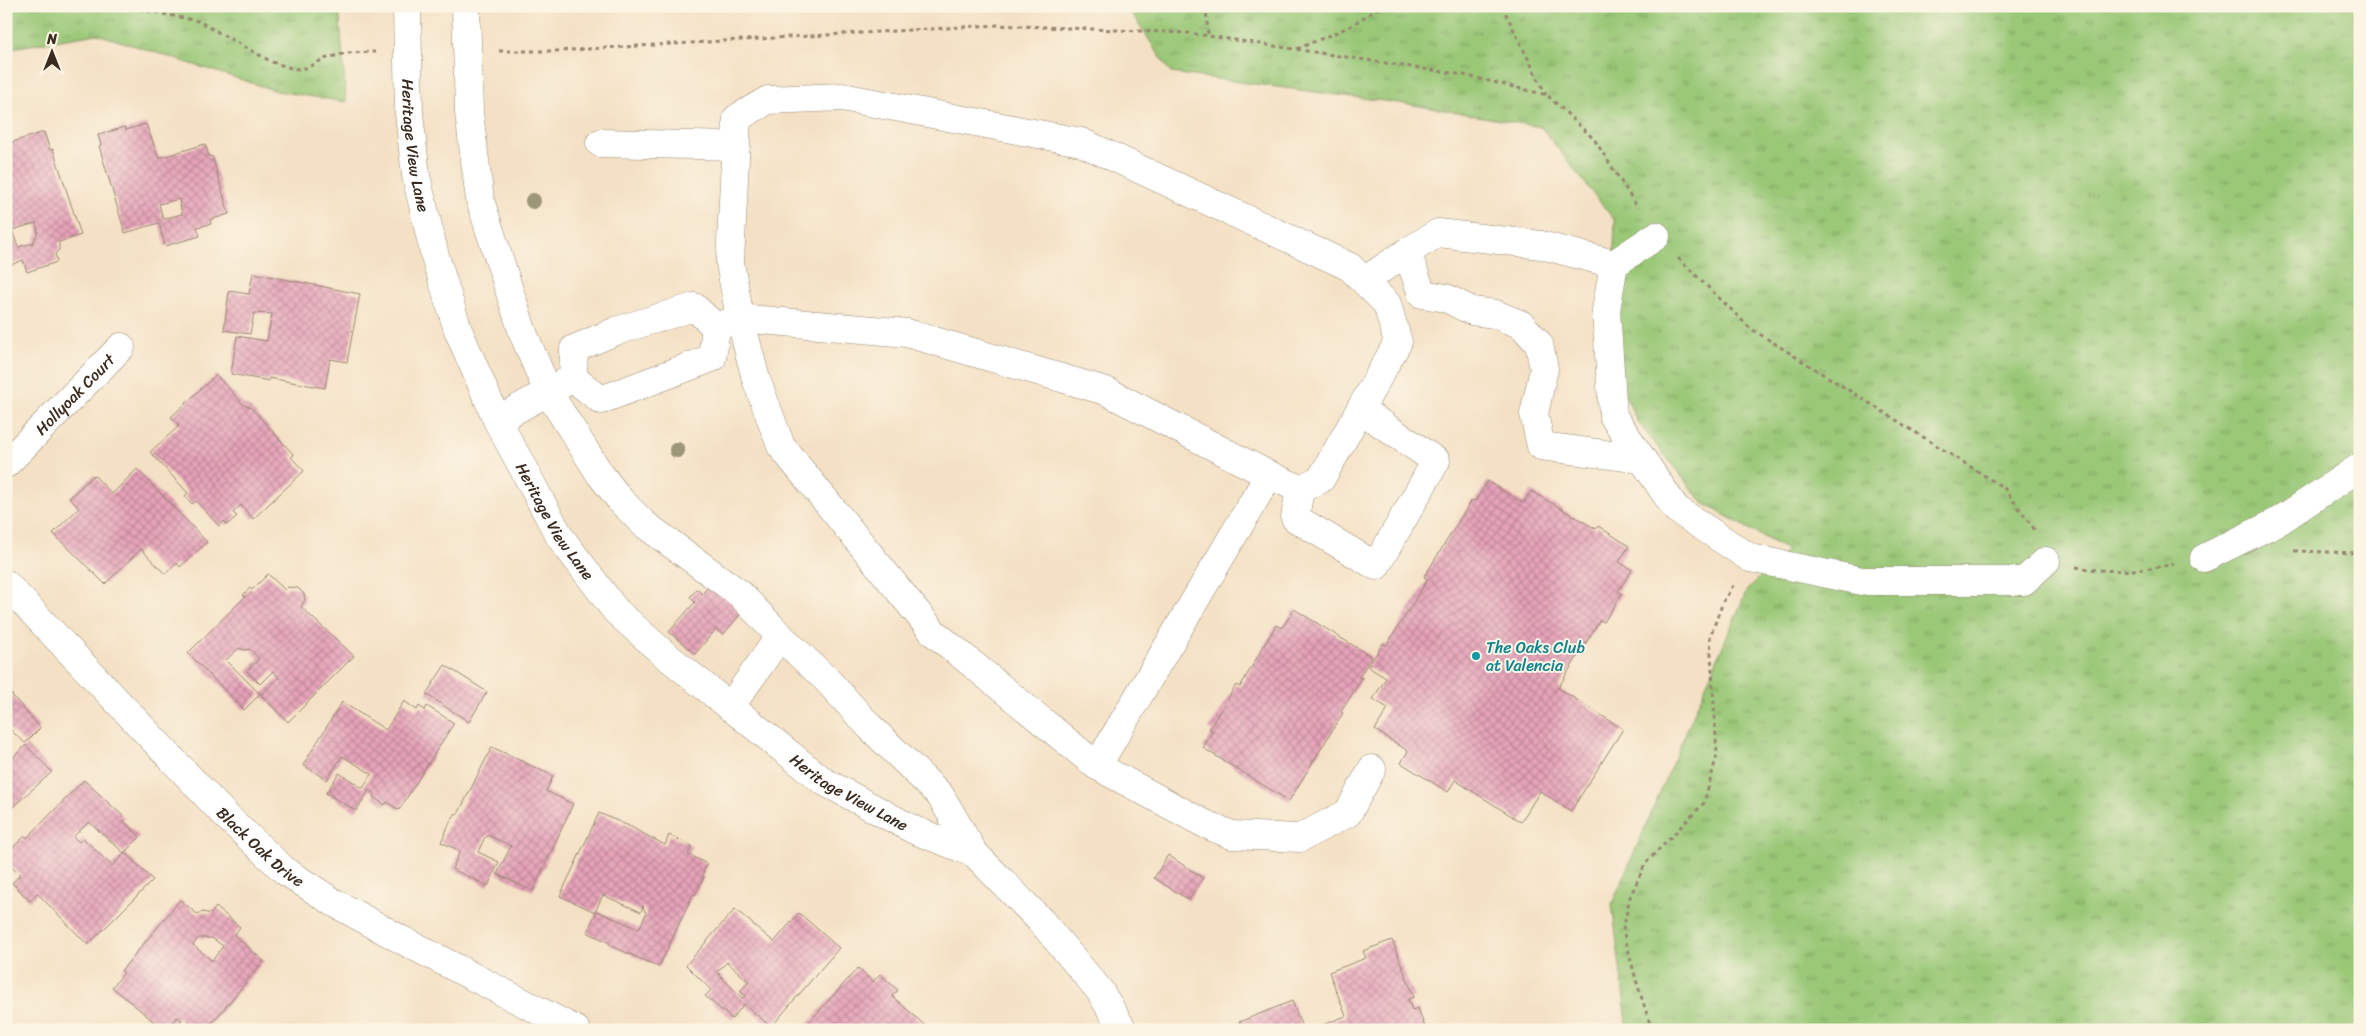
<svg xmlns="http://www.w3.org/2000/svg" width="2366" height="1036" font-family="Sriracha,sans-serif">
  <defs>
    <pattern id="grass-tufts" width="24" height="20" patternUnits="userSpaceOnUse" patternTransform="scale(1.25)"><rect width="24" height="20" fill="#9ac877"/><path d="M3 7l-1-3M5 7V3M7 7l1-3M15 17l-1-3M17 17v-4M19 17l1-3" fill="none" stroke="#7fa361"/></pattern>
    <pattern id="building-cross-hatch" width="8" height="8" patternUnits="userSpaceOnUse" patternTransform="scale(1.25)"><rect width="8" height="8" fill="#e6a3b9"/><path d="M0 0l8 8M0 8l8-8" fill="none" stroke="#bc8596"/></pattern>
  </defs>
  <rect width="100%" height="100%" fill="#fcf5e5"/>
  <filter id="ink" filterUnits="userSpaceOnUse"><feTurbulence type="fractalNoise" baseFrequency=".02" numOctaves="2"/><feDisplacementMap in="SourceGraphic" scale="10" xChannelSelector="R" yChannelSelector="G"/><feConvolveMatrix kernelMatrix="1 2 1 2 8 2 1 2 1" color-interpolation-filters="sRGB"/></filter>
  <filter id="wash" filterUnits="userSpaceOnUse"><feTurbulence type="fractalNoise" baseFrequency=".0096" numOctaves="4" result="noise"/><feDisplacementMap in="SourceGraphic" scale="20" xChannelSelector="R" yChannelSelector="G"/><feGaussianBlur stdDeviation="1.12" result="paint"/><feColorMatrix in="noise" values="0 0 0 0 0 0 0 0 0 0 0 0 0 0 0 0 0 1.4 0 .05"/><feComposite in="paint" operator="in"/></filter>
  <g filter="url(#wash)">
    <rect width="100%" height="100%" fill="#f4e1c5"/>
    <path fill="url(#grass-tufts)" stroke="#6a794a" d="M6,6H339L346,102L277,91L97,34L6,49Z
      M1127,6H2360V1030H1628L1612,904L1747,590L1787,550L1703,503L1637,421L1610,362L1615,221L1541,127L1414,105L1171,73Z"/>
    <g id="blocks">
      <path fill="url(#building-cross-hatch)" fill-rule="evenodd" d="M146,124L159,158L205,144L209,157L212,156L229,214L210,220L211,224L197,227L200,236L165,246L159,223L125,233L99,146L101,145L98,135L125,127L126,130ZM179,199L182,214L163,219L159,204Z
        M44,132L50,150L53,149L81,235L59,242V250L55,254L57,262L27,272L23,260L6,267V144ZM36,223L38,232L33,243L18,247L12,230Z
        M253,273L360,294L347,362L330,359L325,388L269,378V381L231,374L237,336L267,341L272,314L254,313L250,334L224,330L229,291L249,294Z
        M216,375L244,405L250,407L294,455L291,457L304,471L253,519L241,505L233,513L237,516L227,525L224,521L219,526L196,501L192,504L185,496L188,493L150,452L179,426L171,417Z
        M137,469L207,542L180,567L177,563L165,574L141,549L105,584L53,533L79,508L69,498L94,475L112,494Z
        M1488,481L1523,503L1531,491L1596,529L1598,526L1629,546L1619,562L1632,570L1618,591L1622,594L1604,622L1600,620L1558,688L1623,729L1571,811L1540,791L1521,822L1455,780L1448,792L1401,763L1408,751L1375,730L1388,708L1373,699L1386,678L1368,667L1383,643L1386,646L1428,579L1424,577L1472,500L1475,501Z
        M268,574L285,590L288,587L298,588L304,594L305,600L301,607L354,656L288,722L261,695L279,678L273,671L260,684L247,671L259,659L250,649L245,650L239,648L226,660L260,694L244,710L188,653L245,597L243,595L250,588L252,590Z
        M711,584L743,611L723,635L716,629L695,654L669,632L695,602L690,597L697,589L702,594Z
        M1294,609L1372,657L1359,677L1362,678L1341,712L1343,713L1289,801L1203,748L1213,731L1209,729L1236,685L1240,687L1276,625L1282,628Z
        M445,665L487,692L469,722L426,694Z
        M6,688L40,728L25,743L6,726Z
        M404,701L417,710L419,706L425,710L427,706L454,723L399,810L387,802L385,805L373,797L375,794L369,790L356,811L326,793L339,773L363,788L372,774L342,756L327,780L303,765L342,702L386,730Z
        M26,745L52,772L6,813V760L8,762Z
        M492,747L553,776L546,791L573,804L533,891L497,874L511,846L488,835L484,839L478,852L499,862L488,886L452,869L460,851L441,842L451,820L456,813L458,814Z
        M84,780L124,817L122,819L140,837L124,853L89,822L73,837L79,842L83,838L112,866L125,853L153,880L88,945L37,893L30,901L12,883L20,875L6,862V858L13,852L11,849L25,836L27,838Z
        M599,813L629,826L665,845L669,835L692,846L688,854L707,864L702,876L704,877L695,895L693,894L659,967L609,945L610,943L587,932L597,911L639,929L646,914L643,906L641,912L603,895L595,912L560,896Z
        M1168,855L1203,878L1189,900L1154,878Z
        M180,900L197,914L203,912L211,914L216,907L240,927L234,935L264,961L206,1030H188L179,1023L182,1020L177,1017L166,1030H164L112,987L124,973L121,971ZM198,938H212L223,946L212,961L193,945Z
        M735,909L774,942L799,913L839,948L771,1027L744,1004L732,1019L705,996L711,990L686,965ZM727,962L749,982L740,991L745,996L742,998L717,972Z
        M1392,940L1414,997L1408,999L1412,1010L1418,1008L1426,1030H1309L1346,1016L1329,972L1366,958L1363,951Z
        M858,968L873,982L880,974L898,990L892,996L930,1030H802Z
        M1292,1001L1303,1030H1242L1239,1022Z"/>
    </g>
  </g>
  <g filter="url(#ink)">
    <use href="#blocks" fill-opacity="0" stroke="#988672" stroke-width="1"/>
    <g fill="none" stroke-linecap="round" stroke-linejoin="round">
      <g stroke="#988672" stroke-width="29">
        <g id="minor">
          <path id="s1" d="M407,6L409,114L416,176L435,256L458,330L497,420L560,537L616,611L663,653L823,781L914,830L974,853"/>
          <path d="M466,6L469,113L480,200L523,333L548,392L600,474L621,501L644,524L740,594L780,636L827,680L870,727L940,795L974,853L1041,921L1100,991L1123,1030"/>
          <path d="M600,143L736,146"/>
          <path d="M1656,236L1614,264L1606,310L1613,416L1676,509L1750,558L1862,581H2024L2046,561"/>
          <path d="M1614,264L1541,245L1438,233L1407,252L1422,294L1446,298L1472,311L1495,314L1522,325L1539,344L1544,369L1534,414L1541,446L1642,459"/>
          <path d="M1364,281L1407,252"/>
          <path d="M716,327L740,318L907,333L1106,391L1269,475L1097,766L933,632L781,446L756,379L740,318L730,263L737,118L768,100L842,97L1081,142L1350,267L1387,304L1398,342L1321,479L1300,489L1269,475"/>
          <path d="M573,378L574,349L616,331L694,307L716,327"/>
          <path d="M573,378L601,400L712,358L716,327"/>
          <path d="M497,420L564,383"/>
          <path id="s2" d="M6,464L121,347"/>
          <path d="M1300,489L1295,518L1376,566L1436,461L1361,410"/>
          <path d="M2204,558L2279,521L2360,467"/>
          <path id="s3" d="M6,584L226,816L285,871L333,902L402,940L576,1030"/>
          <path d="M730,707L780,636"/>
          <path d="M1097,766L1205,824L1232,835L1300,838L1348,813L1372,769"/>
        </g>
      </g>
      <path stroke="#988672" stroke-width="3" stroke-dasharray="4 4" stroke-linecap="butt" d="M124,6L198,21L272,62L294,69L307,68L324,59L346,53L375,52
        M1206,6L1208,36
        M1502,6L1546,95
        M1297,49L1351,26L1381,6
        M499,51H553L997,25L1189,33L1464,75L1547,95L1594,139L1638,208
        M1678,258L1750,328L2004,488L2035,530
        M2294,551L2360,553
        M2076,567C2109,573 2142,571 2174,564
        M1652,1030L1636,980L1623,930L1630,897L1645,864L1704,803L1717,755L1710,637L1723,602L1734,584"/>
      <use href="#minor" stroke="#fff" stroke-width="28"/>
    </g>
    <g fill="#9e9678">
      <circle cx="533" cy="201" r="8"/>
      <circle cx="677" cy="450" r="8"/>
    </g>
  </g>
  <circle fill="#0f9aa8" stroke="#fcf5e5" stroke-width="2" cx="1476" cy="656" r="5"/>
  <g text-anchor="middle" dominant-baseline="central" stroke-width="4" stroke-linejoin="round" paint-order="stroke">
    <g font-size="16" fill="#3b2a1e" stroke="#fcf5e5">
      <text stroke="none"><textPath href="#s1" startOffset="140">Heritage View Lane</textPath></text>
      <text stroke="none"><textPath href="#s2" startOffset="98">Hollyoak Court</textPath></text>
      <text stroke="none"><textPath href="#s1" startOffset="545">Heritage View Lane</textPath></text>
      <text stroke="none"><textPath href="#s1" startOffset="950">Heritage View Lane</textPath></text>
      <text stroke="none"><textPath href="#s3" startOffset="366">Black Oak Drive</textPath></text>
    </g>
    <g font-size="16" fill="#0d838f" stroke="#fcf5e5" text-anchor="start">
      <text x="1486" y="647">The Oaks Club<tspan x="1486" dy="18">at Valencia</tspan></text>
    </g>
  </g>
  <rect width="2366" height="1036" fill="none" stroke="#fcf5e5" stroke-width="25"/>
  <g transform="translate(52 52)" stroke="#fcf5e5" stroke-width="4" paint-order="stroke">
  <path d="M0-4L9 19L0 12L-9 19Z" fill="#3b2a1e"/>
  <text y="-8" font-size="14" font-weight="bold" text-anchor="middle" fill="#3b2a1e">N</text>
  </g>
</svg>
